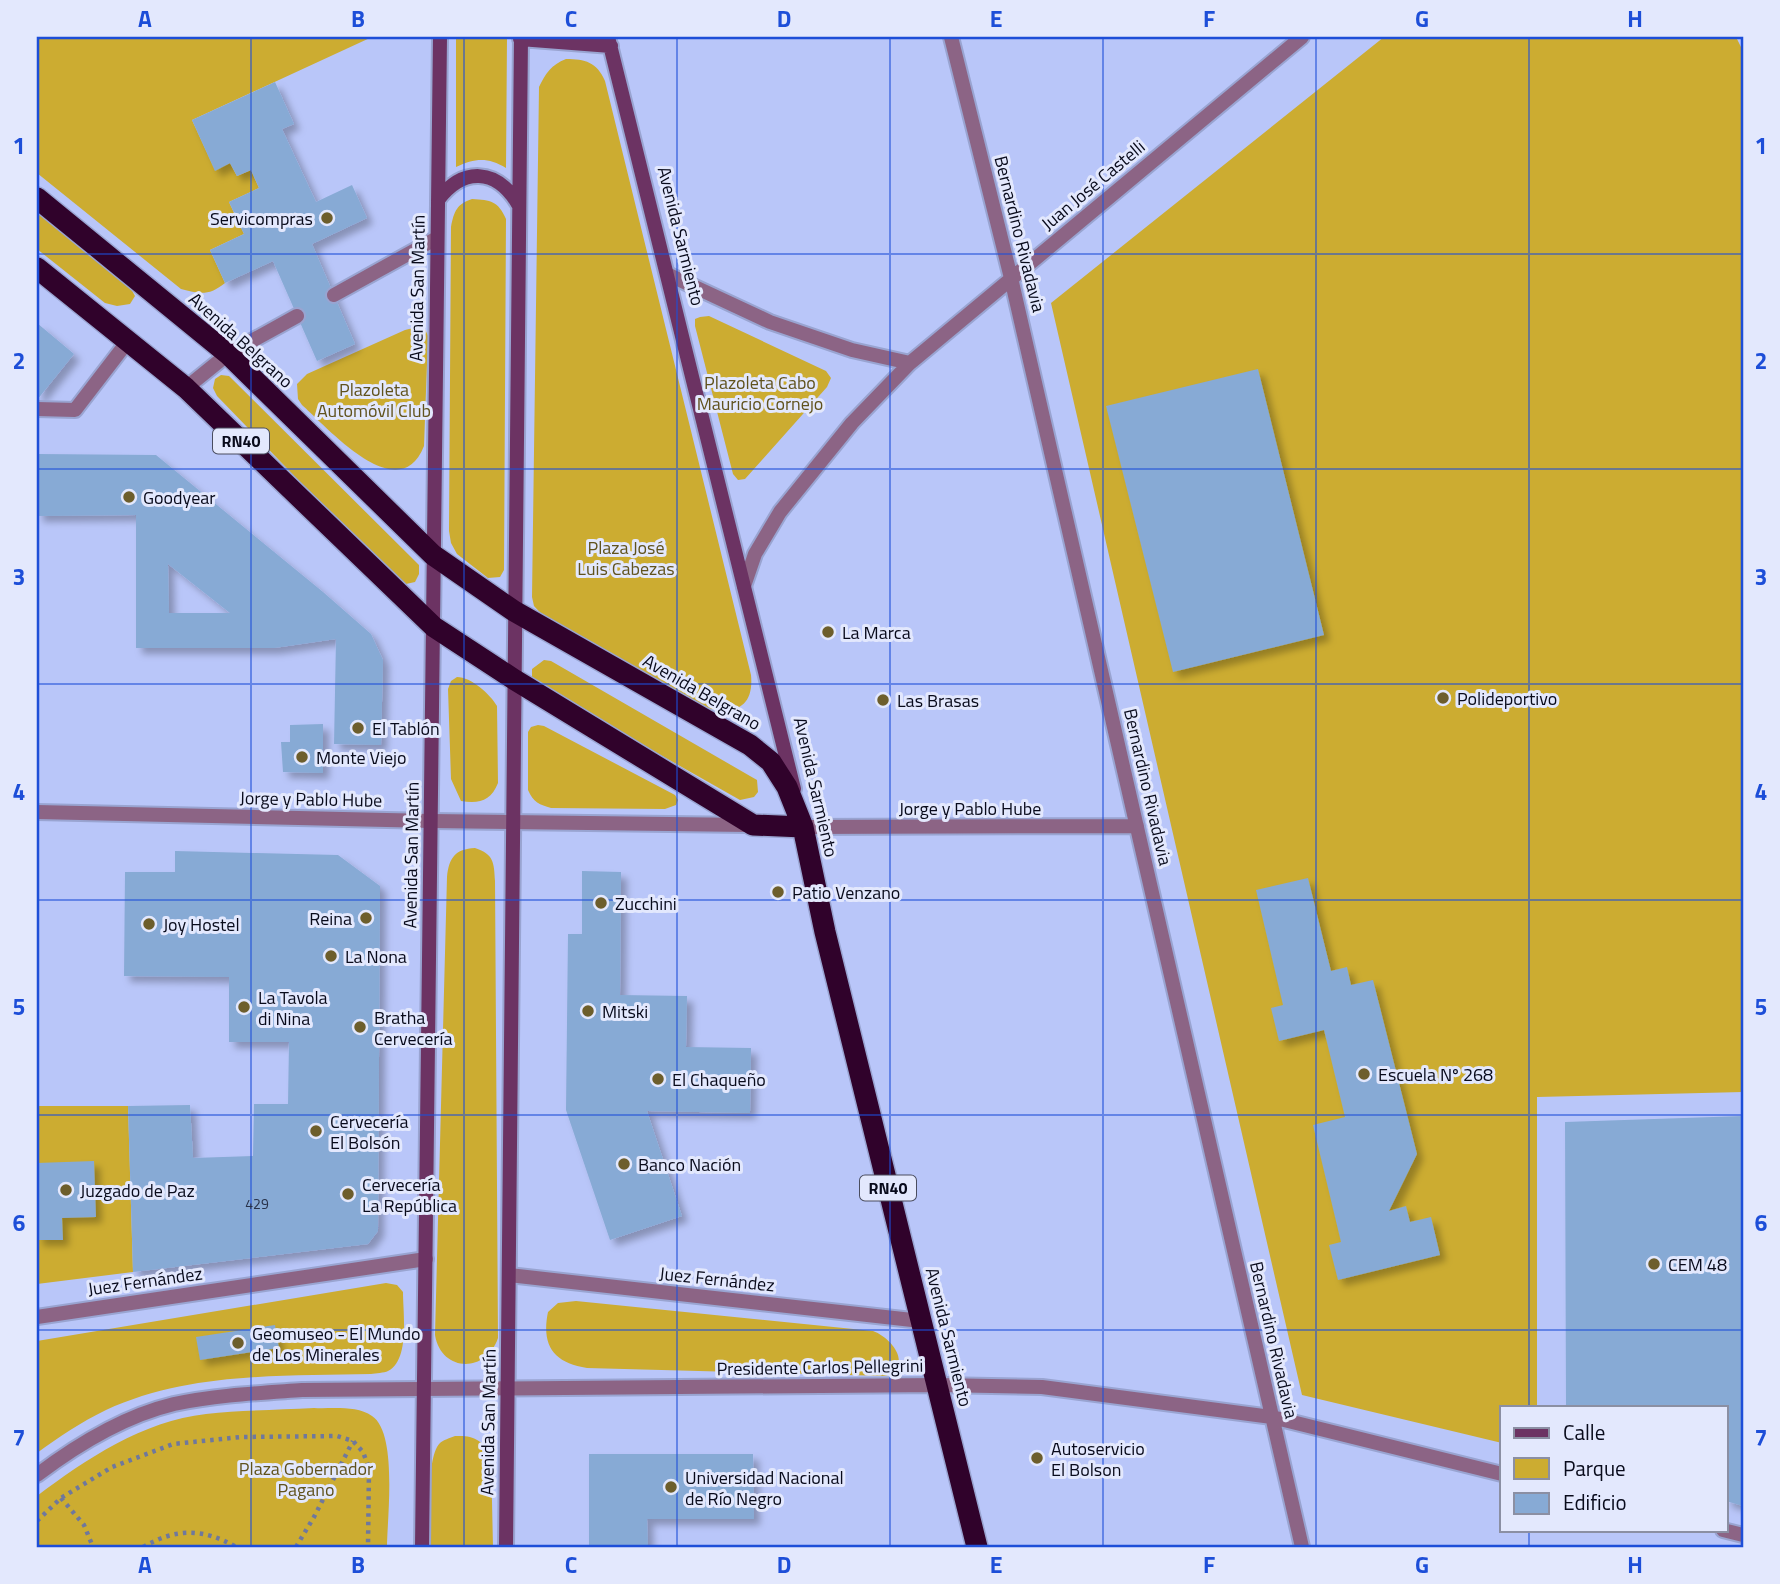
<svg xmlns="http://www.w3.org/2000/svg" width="1780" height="1584" font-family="'Titillium Web',sans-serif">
  <defs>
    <filter id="shadow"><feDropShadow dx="6" dy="6" stdDeviation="3.5" flood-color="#0004"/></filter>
  </defs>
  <rect width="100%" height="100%" fill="#b9c6f9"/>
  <path fill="#ccac31" d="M37,37H372L192,120L215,170L230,163L237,176L251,170L259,188L229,202L244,234L210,250L225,283C209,296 200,294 181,289L37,173Z
    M456,37H507L506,168C488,157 475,158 456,167Z
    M1384,37H1736L1743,51V1092L1537,1097V1407H1502V1443L1302,1395L1051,303Z
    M566,59C585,59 597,62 605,81L751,675C754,706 736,715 707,708L548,621L534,606L532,597L539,87C546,73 551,65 566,59Z
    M472,199C491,200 498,201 506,219L504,570L500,577L488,578L457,554L451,543L449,531L451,227C454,211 457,204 472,199Z
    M37,208L130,287L135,296L130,304L117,306L105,303L37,249Z
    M709,316L826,371L831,378L827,387L745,479L738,480L733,474L695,326V319L700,317Z
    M417,327L425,329L428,336L424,446C399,509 329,429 302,405L298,399L297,384L307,374L405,330Z
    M221,375L229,376L419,565V574L415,582L406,584L397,582L217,396L213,388L215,379Z
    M544,660L551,661L750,776L757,780L758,792L754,797L740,800L544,689L532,677V669Z
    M457,677C471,677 490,694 497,706L498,783C491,801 479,804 461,801L451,779L448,689L451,681Z
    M538,725L544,726L675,795L678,800L676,805L665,809L551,808C540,805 533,802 528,790V732L531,727Z
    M475,848C494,854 494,863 495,881L498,1338C486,1374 441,1372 435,1335L447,877C449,858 455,849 475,848Z
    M37,1106H128L133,1272L37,1284Z
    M386,1283L397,1285L403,1292C403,1313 410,1360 388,1371C384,1373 376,1373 371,1374C283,1376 188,1372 106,1410C81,1422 59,1437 37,1453V1341Z
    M576,1301L873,1331C892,1338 913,1365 886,1376L587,1368C554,1363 541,1346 548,1312L558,1303Z
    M314,1408C332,1409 356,1405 372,1416C398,1433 387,1519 387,1547H37V1496C86,1459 143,1421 206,1414C241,1410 278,1410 314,1408Z
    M455,1436C474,1435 482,1440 491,1456L493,1547H431C431,1525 425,1458 440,1443C443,1440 450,1438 455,1436Z"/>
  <path fill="#87aad5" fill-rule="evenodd" filter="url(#shadow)" d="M275,82L294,124L282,129L316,202L352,185L367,218L312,244L355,344L317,361L273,261L225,283L210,250L244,234L229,202L259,188L251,170L237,176L230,163L215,171L192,120Z
    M37,323L74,354L37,400Z
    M1258,369L1324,635L1173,672L1106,406Z
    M37,454L156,455L323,592L371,634L383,660L381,745L334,744L336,639L274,648H136V515L37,516ZM168,564L230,613H169Z
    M323,724V773L283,772L281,742H290V725Z
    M175,851L338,855L380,886L378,1231L368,1244L133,1272L128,1106L190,1105L193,1158L253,1156L254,1104H288L289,1042H229V977L124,976L125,872H175Z
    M582,871L621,872L620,995L687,996L686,1047L751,1048L750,1113L647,1111L682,1216L610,1240L566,1110L568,934H582Z
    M1308,878L1331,971L1347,967L1351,985L1373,980L1417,1154L1389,1211L1406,1206L1410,1222L1431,1217L1440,1255L1338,1280L1329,1245L1341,1242L1313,1125L1345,1117L1324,1030L1279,1041L1271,1008L1283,1005L1256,890Z
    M1743,1116V1506L1726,1501V1407H1566L1565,1122Z
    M94,1161L96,1217L62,1218L63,1240H37V1163Z
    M275,1325L279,1348L200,1360L196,1337Z
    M589,1454H753L754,1519H647L648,1547H589Z"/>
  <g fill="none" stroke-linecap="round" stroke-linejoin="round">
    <g stroke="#99a4d1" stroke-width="18">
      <path id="lane" d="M334,295L437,238
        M186,388L228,354L297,316
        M37,409L75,410L128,341"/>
    </g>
    <g stroke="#99a4d1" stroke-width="18">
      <path id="street" d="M951,37L1011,278L1302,1547
        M667,274L770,322L852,350L910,363
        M744,586L755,554L780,512L852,423L910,363L1302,37
        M37,812L431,821L749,825
        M803,827L1137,826
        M509,1275L921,1321
        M37,1317L426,1259
        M37,1475C78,1444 124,1416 174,1404C216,1395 260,1393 302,1390L938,1385L1042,1387L1272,1417L1502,1474
        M1723,1530L1743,1535"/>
    </g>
    <g stroke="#99a4d1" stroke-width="18">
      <path id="secondary" d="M608,37L794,789
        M520,39L611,46
        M438,200C463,167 496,168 518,204
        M422,1547L440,37
        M506,1547L521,37"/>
    </g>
    <g stroke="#99a4d1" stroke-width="24">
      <path id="highway" d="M37,198L228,354L433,555L514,611L750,745L771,762L787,787L803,827L825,932L977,1547
        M37,268L186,388L434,627L515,680L753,825L803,827"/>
    </g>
    <path stroke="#6f789d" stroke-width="4.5" stroke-dasharray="3.5 5" stroke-linecap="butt" d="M61,1498L84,1525L93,1547
      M37,1521L61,1498L112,1467L173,1444L241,1437L337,1436L353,1441L363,1452L369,1468L368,1547
      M143,1547C176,1528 203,1528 236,1547
      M296,1547L314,1517L353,1441"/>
    <use href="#lane" stroke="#8c6485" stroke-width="14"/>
    <use href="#street" stroke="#8c6485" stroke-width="14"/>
    <use href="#secondary" stroke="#6c3363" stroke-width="14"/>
    <use href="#highway" stroke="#30022b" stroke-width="21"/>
  </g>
  <path fill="none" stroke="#1d4ed8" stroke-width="2" stroke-opacity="0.55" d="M251,37V1547M464,37V1547M677,37V1547M890,37V1547M1103,37V1547M1316,37V1547M1529,37V1407M37,254H1743M37,469H1743M37,684H1743M37,900H1743M37,1115H1743M37,1330H1743M1529,1530V1547"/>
  <g fill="#6d5e2c" stroke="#e3e8fd" stroke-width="2.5">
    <circle cx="327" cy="218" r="7"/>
    <circle cx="129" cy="497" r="7"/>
    <circle cx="828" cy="632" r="7"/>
    <circle cx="1443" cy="698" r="7"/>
    <circle cx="883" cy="700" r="7"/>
    <circle cx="358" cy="728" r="7"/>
    <circle cx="302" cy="757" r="7"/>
    <circle cx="778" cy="892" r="7"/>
    <circle cx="601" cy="903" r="7"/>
    <circle cx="366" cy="918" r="7"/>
    <circle cx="149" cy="924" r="7"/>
    <circle cx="331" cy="956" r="7"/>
    <circle cx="244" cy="1007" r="7"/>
    <circle cx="588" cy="1011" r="7"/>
    <circle cx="360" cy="1027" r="7"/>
    <circle cx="1364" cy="1074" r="7"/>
    <circle cx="658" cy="1079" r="7"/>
    <circle cx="316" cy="1131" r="7"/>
    <circle cx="624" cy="1164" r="7"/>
    <circle cx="66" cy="1190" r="7"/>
    <circle cx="348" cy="1194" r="7"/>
    <circle cx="1654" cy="1264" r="7"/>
    <circle cx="238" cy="1343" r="7"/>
    <circle cx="1037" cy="1458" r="7"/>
    <circle cx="671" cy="1487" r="7"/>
  </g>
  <g text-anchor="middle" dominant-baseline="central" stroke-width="6" stroke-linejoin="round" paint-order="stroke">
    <g font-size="14" fill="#28324a">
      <text x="257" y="1203">429</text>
    </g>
    <g fill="#e3e8fd" stroke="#4a4d5f" stroke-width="2">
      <rect x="213" y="428.5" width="56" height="25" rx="5"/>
      <rect x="860" y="1175.5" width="56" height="25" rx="5"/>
    </g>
    <g font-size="16" font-weight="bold" fill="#080a1b">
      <text x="241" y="441">RN40</text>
      <text x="888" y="1188">RN40</text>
    </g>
    <g font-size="18" fill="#080a1b" stroke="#e3e8fd">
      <text transform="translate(1093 185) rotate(-40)">Juan José Castelli</text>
      <text transform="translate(1020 234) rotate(76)">Bernardino Rivadavia</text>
      <text transform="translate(681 236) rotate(76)">Avenida Sarmiento</text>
      <text transform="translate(417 288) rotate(-89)">Avenida San Martín</text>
      <text transform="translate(241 340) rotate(42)">Avenida Belgrano</text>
      <text transform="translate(702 692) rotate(30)">Avenida Belgrano</text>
      <text transform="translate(816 787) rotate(77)">Avenida Sarmiento</text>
      <text transform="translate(1148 787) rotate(77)">Bernardino Rivadavia</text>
      <text transform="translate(311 799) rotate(1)">Jorge y Pablo Hube</text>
      <text x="970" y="808">Jorge y Pablo Hube</text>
      <text transform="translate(411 855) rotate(-89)">Avenida San Martín</text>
      <text transform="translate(717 1279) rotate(6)">Juez Fernández</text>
      <text transform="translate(145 1281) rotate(-8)">Juez Fernández</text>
      <text transform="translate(949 1337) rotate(76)">Avenida Sarmiento</text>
      <text transform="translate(1274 1340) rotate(77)">Bernardino Rivadavia</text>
      <text transform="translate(820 1367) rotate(-1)">Presidente Carlos Pellegrini</text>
      <text transform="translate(488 1422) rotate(-89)">Avenida San Martín</text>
    </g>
    <g font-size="18" fill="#080a1b" stroke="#e3e8fd" text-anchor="start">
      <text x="313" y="218" text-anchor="end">Servicompras</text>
      <text x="143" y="497">Goodyear</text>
      <text x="842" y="632">La Marca</text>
      <text x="1457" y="698">Polideportivo</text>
      <text x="897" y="700">Las Brasas</text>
      <text x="372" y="728">El Tablón</text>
      <text x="316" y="757">Monte Viejo</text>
      <text x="792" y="892">Patio Venzano</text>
      <text x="615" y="903">Zucchini</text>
      <text x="352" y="918" text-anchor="end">Reina</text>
      <text x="163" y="924">Joy Hostel</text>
      <text x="345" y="956">La Nona</text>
      <text x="258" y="997">La Tavola<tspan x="258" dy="21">di Nina</tspan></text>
      <text x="602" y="1011">Mitski</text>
      <text x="374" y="1017">Bratha<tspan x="374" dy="21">Cervecería</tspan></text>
      <text x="1378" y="1074">Escuela Nº 268</text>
      <text x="672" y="1079">El Chaqueño</text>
      <text x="330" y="1121">Cervecería<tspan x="330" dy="21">El Bolsón</tspan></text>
      <text x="638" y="1164">Banco Nación</text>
      <text x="362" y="1184">Cervecería<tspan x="362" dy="21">La República</tspan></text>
      <text x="80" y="1190">Juzgado de Paz</text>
      <text x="1668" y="1264">CEM 48</text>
      <text x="252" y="1333">Geomuseo - El Mundo<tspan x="252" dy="21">de Los Minerales</tspan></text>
      <text x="1051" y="1448">Autoservicio<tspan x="1051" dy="21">El Bolson</tspan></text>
      <text x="685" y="1477">Universidad Nacional<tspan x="685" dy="21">de Río Negro</tspan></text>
    </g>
    <g font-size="18" fill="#60521d" stroke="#e3e8fd">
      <text x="760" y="382">Plazoleta Cabo<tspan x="760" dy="21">Mauricio Cornejo</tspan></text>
      <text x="374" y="389">Plazoleta<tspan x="374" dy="21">Automóvil Club</tspan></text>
      <text x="626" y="547">Plaza José<tspan x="626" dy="21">Luis Cabezas</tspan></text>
      <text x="306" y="1468">Plaza Gobernador<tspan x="306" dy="21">Pagano</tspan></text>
    </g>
  </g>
  <rect width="1780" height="1584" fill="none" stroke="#e3e8fd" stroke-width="77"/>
  <rect x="1500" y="1406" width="228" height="126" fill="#e3e8fd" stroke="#8b8fa3" stroke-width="2"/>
  <rect x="1514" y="1428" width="35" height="10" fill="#6c3363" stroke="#8b8fa3" stroke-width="2"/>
  <text x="1563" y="1440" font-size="21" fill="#080a1b">Calle</text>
  <rect x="1514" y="1458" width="35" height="21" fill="#ccac31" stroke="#8b8fa3" stroke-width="2"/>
  <text x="1563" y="1476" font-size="21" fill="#080a1b">Parque</text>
  <rect x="1514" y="1493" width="35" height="21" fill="#87aad5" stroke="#8b8fa3" stroke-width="2"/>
  <text x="1563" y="1510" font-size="21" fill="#080a1b">Edificio</text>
  <rect x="38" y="38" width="1704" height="1508" fill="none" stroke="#1d4ed8" stroke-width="2.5"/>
  <g font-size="23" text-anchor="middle" font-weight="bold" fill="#1d4ed8">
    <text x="145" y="27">A</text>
    <text x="358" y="27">B</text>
    <text x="571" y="27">C</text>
    <text x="784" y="27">D</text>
    <text x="996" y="27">E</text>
    <text x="1209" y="27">F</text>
    <text x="1422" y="27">G</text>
    <text x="1635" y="27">H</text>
    <text x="19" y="154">1</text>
    <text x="1761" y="154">1</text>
    <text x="19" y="369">2</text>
    <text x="1761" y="369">2</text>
    <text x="19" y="585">3</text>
    <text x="1761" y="585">3</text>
    <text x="19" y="800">4</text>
    <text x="1761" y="800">4</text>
    <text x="19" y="1015">5</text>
    <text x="1761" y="1015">5</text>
    <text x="19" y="1231">6</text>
    <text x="1761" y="1231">6</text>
    <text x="19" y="1446">7</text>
    <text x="1761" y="1446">7</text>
    <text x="145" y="1573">A</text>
    <text x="358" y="1573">B</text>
    <text x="571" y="1573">C</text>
    <text x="784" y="1573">D</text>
    <text x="996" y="1573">E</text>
    <text x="1209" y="1573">F</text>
    <text x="1422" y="1573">G</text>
    <text x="1635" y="1573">H</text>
  </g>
</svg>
